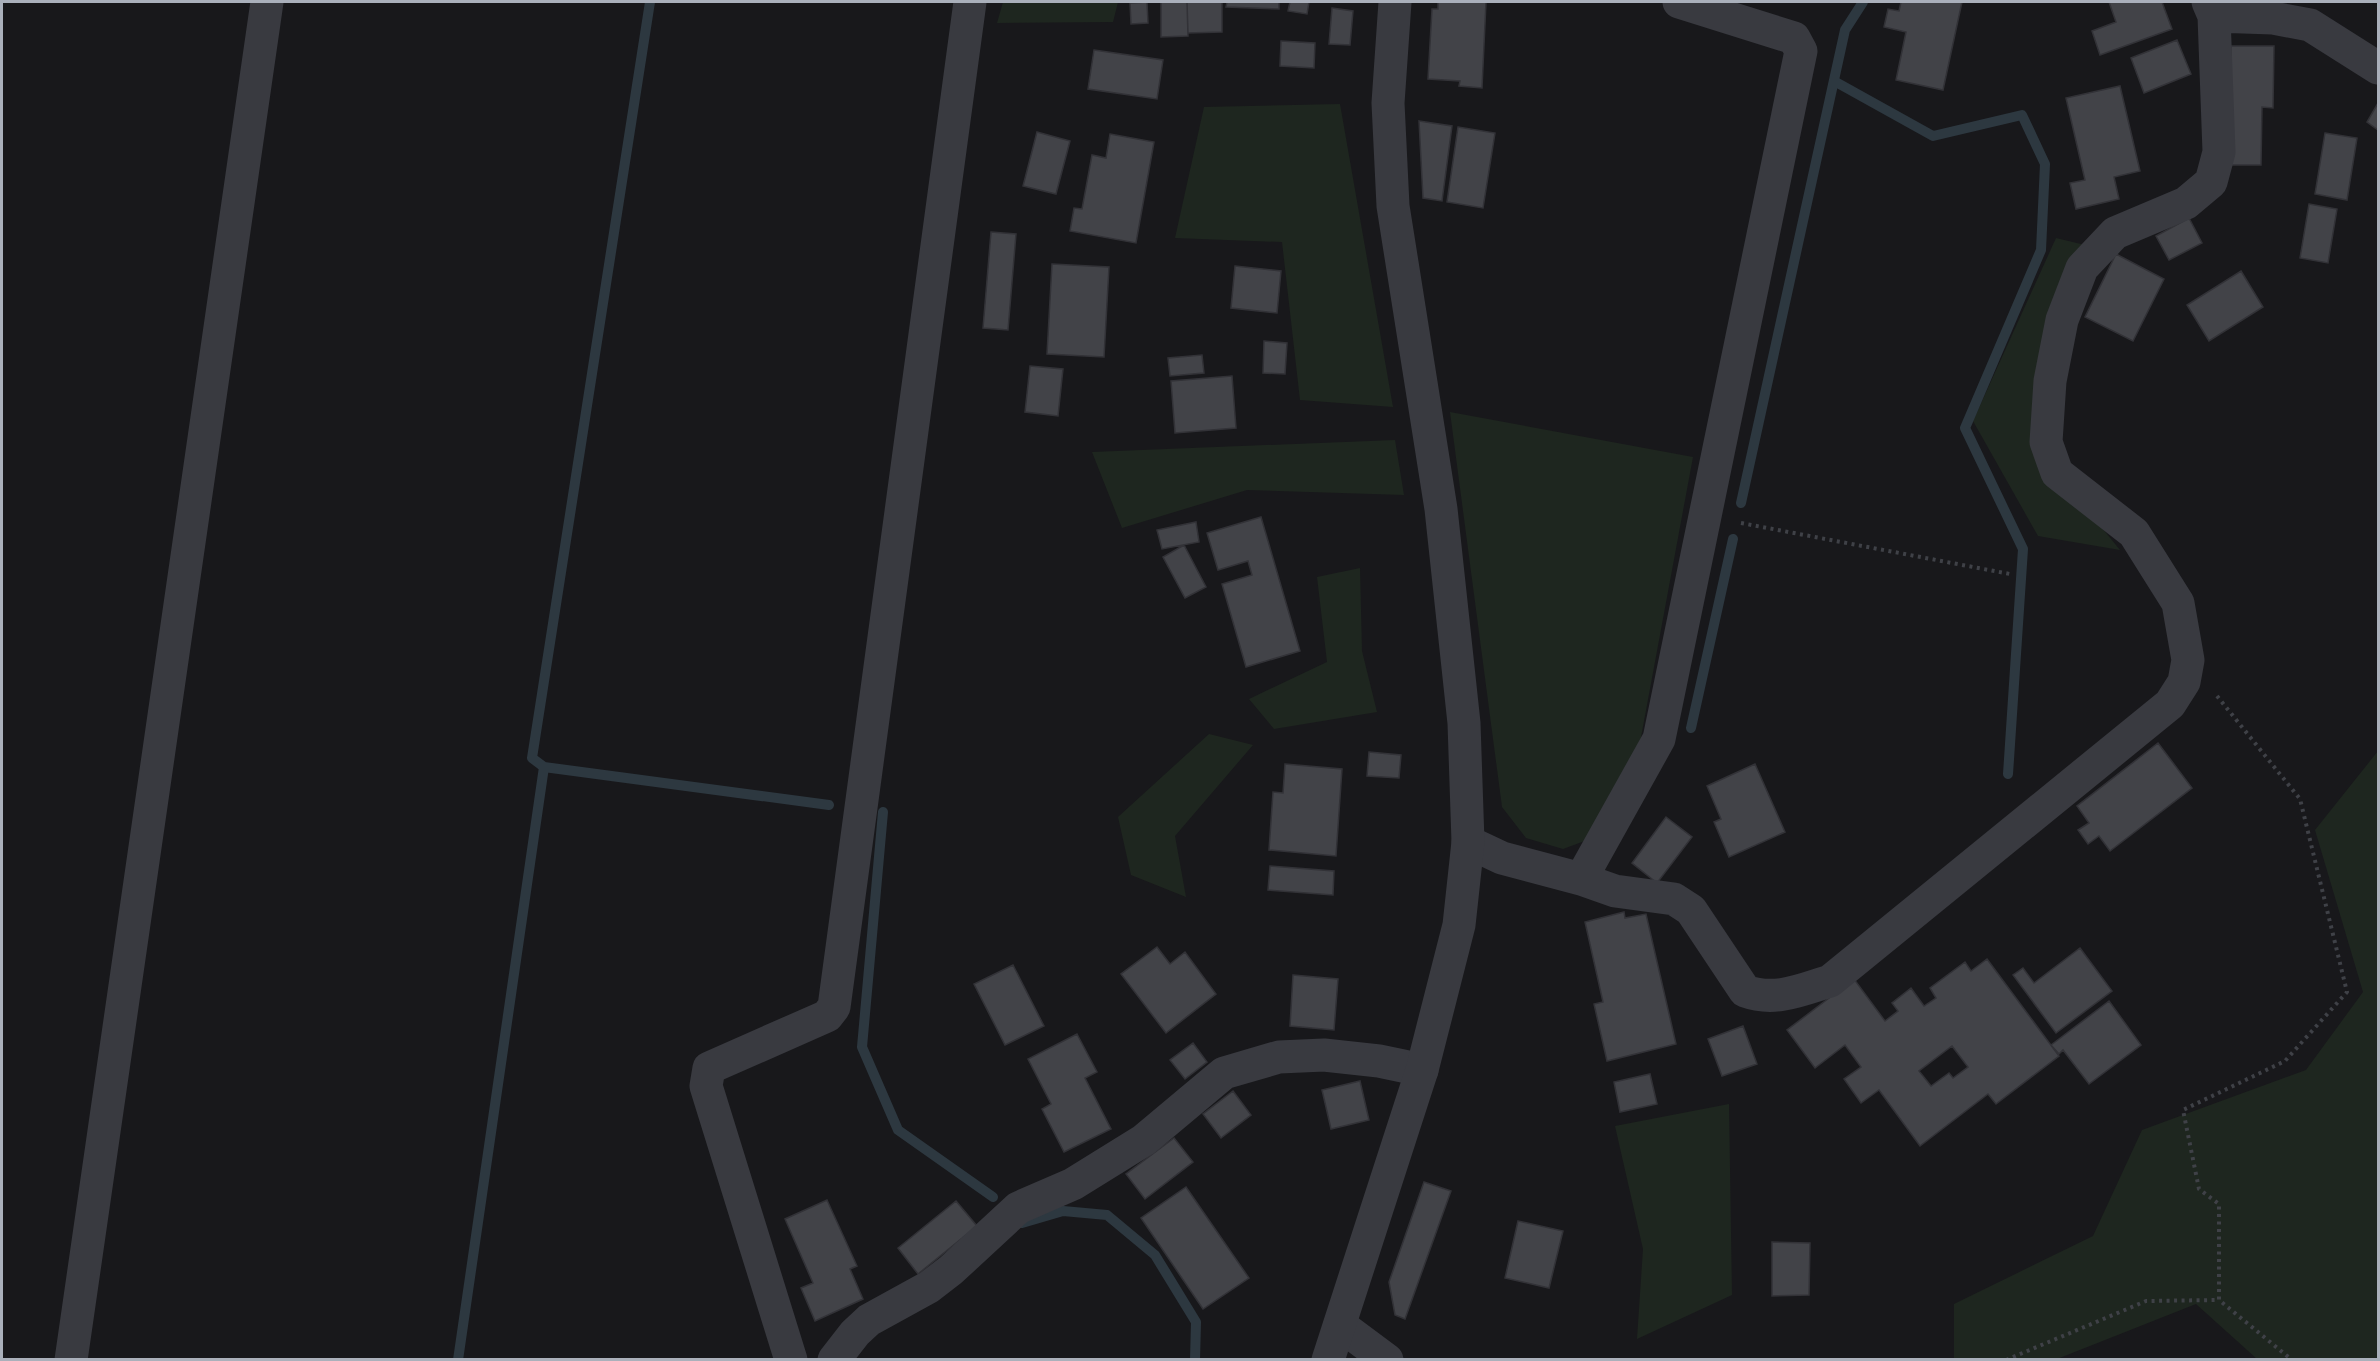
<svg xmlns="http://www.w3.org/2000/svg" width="2380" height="1361" font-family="Jost,sans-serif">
  <rect width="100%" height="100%" fill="#18181b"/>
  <path fill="#1e261f" d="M1003,2H1118L1113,22L997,23Z
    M1340,104L1393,407L1300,400L1282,242L1175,238L1204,107Z
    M2056,238L2085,245L2031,441L2120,550L2038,536L1973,421Z
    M1450,412L1693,457L1639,748L1590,839L1563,849L1526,838L1502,807Z
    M1395,440L1404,495L1247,490L1122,528L1092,452Z
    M1360,568L1362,651L1377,712L1274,729L1249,699L1327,662L1317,577Z
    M1209,734L1253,745L1175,836L1186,897L1131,875L1118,817Z
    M2378,751V1359H2257L2196,1304L2057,1359H1954V1304L2093,1236L2142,1130L2306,1070L2363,992L2315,830Z
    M1729,1104L1732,1295L1637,1339L1643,1249L1615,1126Z"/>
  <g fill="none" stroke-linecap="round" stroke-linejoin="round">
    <path stroke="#2d3840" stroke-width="10" d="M1834,81L1933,136L2022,115L2045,164L2041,250L1965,428L2023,549L2008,774
      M1741,503L1845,30L1863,2
      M1691,728L1733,539
      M544,767L829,805
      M883,812L862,1047L898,1130L993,1197
      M1022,1223L1063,1211L1107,1215L1155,1255L1196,1322L1195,1360
      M458,1360L544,767L532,758L650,2"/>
  </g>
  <path fill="#424348" stroke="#323237" stroke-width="1.5" fill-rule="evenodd" d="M1147,2L1148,23L1131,24L1130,3Z
    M1161,2H1187L1188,36L1161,37Z
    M1187,2H1222V32L1188,33Z
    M1227,2H1279V9L1226,7Z
    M1290,2H1309L1307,14L1288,11Z
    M1438,2H1486L1482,88L1459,86L1460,81L1428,79L1432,9H1438Z
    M1901,2H1962L1943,90L1896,80L1906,32L1884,27L1888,9L1899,11Z
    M2109,2H2162L2172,29L2100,55L2092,31L2116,22Z
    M1332,8L1353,11L1350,45L1329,44Z
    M2177,40L2191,74L2144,93L2131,58Z
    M1281,41L1315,43L1314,68L1280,66Z
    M2231,46H2274L2273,108L2262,107L2261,165H2230Z
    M1094,50L1163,60L1157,99L1088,89Z
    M2120,86L2140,171L2114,177L2119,199L2076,209L2070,183L2085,180L2066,98Z
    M2378,103V130L2367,122Z
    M1419,121L1452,126L1442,201L1423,198Z
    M1458,127L1495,133L1483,208L1447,202Z
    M1037,132L1070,141L1056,194L1023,186Z
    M2325,133L2357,138L2347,200L2315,194Z
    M1110,134L1154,142L1136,243L1070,231L1074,208L1082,209L1092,155L1106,158Z
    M2309,204L2337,209L2328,263L2300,258Z
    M2189,218L2202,243L2169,260L2156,236Z
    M991,232L1016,234L1008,330L983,328Z
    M2116,254L2164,279L2133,341L2085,317Z
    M1052,264L1109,267L1104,357L1047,354Z
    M1235,266L1281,271L1277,313L1231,308Z
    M2241,271L2263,307L2209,341L2187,305Z
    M1264,341L1287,343L1285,374L1263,373Z
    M1202,355L1204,373L1170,376L1168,358Z
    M1030,366L1063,369L1058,416L1025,412Z
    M1232,376L1236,428L1175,433L1171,381Z
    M1261,517L1300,651L1246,667L1222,584L1252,575L1248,561L1218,570L1207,533Z
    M1196,522L1199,542L1162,549L1157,530Z
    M1184,545L1206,587L1185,598L1163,557Z
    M2158,743L2192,788L2110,851L2099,836L2088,844L2078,830L2089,823L2077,806Z
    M1369,752L1401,755L1399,778L1367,776Z
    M1285,764L1342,769L1336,856L1269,850L1273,792L1283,793Z
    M1755,764L1785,832L1729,857L1714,822L1721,819L1707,786Z
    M1666,817L1692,837L1657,883L1632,863Z
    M1270,866L1334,871L1333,895L1268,890Z
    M1624,912L1625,918L1646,914L1676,1044L1607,1061L1594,1004L1603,1002L1585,922Z
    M1157,947L1170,964L1185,952L1216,994L1166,1033L1121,974Z
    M2080,948L2112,991L2056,1033L2013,975L2023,968L2034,983Z
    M1987,959L2059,1056L1996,1104L1988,1094L1920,1146L1879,1090L1861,1103L1844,1079L1861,1067L1845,1045L1815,1068L1787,1030L1854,979L1885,1021L1898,1011L1892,1003L1911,988L1924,1006L1936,998L1930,988L1965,962L1971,971ZM1952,1046L1968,1067L1953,1078L1949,1073L1931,1086L1919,1071Z
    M1013,965L1044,1026L1005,1045L974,984Z
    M1293,975L1338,979L1334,1030L1290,1026Z
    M2109,1001L2141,1045L2089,1084L2063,1050L2059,1054L2051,1045Z
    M1743,1026L1757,1064L1722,1076L1708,1039Z
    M1077,1034L1097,1072L1085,1078L1111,1129L1064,1152L1042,1109L1051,1104L1028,1059Z
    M1193,1043L1207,1062L1185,1079L1170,1060Z
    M1650,1074L1657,1104L1620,1112L1614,1082Z
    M1360,1081L1369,1120L1331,1129L1322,1090Z
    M1233,1091L1251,1115L1221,1138L1203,1114Z
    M1174,1138L1193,1162L1145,1199L1126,1174Z
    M1424,1182L1451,1191L1405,1319L1395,1315L1389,1282Z
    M1186,1187L1249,1278L1203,1309L1141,1218Z
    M827,1200L857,1266L850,1269L863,1299L815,1321L801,1288L813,1283L785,1219Z
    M956,1201L977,1226L918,1274L898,1248Z
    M1518,1221L1563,1231L1549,1288L1505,1278Z
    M1772,1242L1810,1243L1809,1295L1772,1296Z"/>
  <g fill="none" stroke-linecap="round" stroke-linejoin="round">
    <path stroke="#3f4147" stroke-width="4" stroke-dasharray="3 4.5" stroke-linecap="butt" d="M1741,523L2010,574
      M2217,696L2300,799L2347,992L2285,1061L2183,1110L2199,1189L2219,1204V1300L2292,1360
      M2006,1360L2146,1301L2219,1300"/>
    <path stroke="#393a40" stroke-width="33" d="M2214,16L2273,18L2310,25L2378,68
      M1468,842L1502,858L1581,879L1615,891L1674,899L1691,910L1745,991C1775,1002 1801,990 1830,981L2170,704L2184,682L2188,660L2178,603L2134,533L2057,473L2046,442L2050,381L2062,320L2082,268L2115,233L2186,203L2211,182L2219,152L2214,16L2208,2
      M1581,879L1659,739L1801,51L1794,38L1679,2
      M1340,1325L1387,1360
      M71,1360L267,2
      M791,1360L706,1086L709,1068L827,1016L834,1007L970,2
      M834,1360L855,1333L869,1320L929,1287L951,1270L1018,1208L1073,1184L1144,1140L1224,1073L1279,1057L1324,1055L1379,1061L1422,1070"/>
    <path stroke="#393a40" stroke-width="33" d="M1328,1360L1422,1070L1459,925L1468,842L1464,723L1441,509L1393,206L1388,103L1395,2"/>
  </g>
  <rect width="2380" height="1361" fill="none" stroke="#aab0bb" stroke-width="6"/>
</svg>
